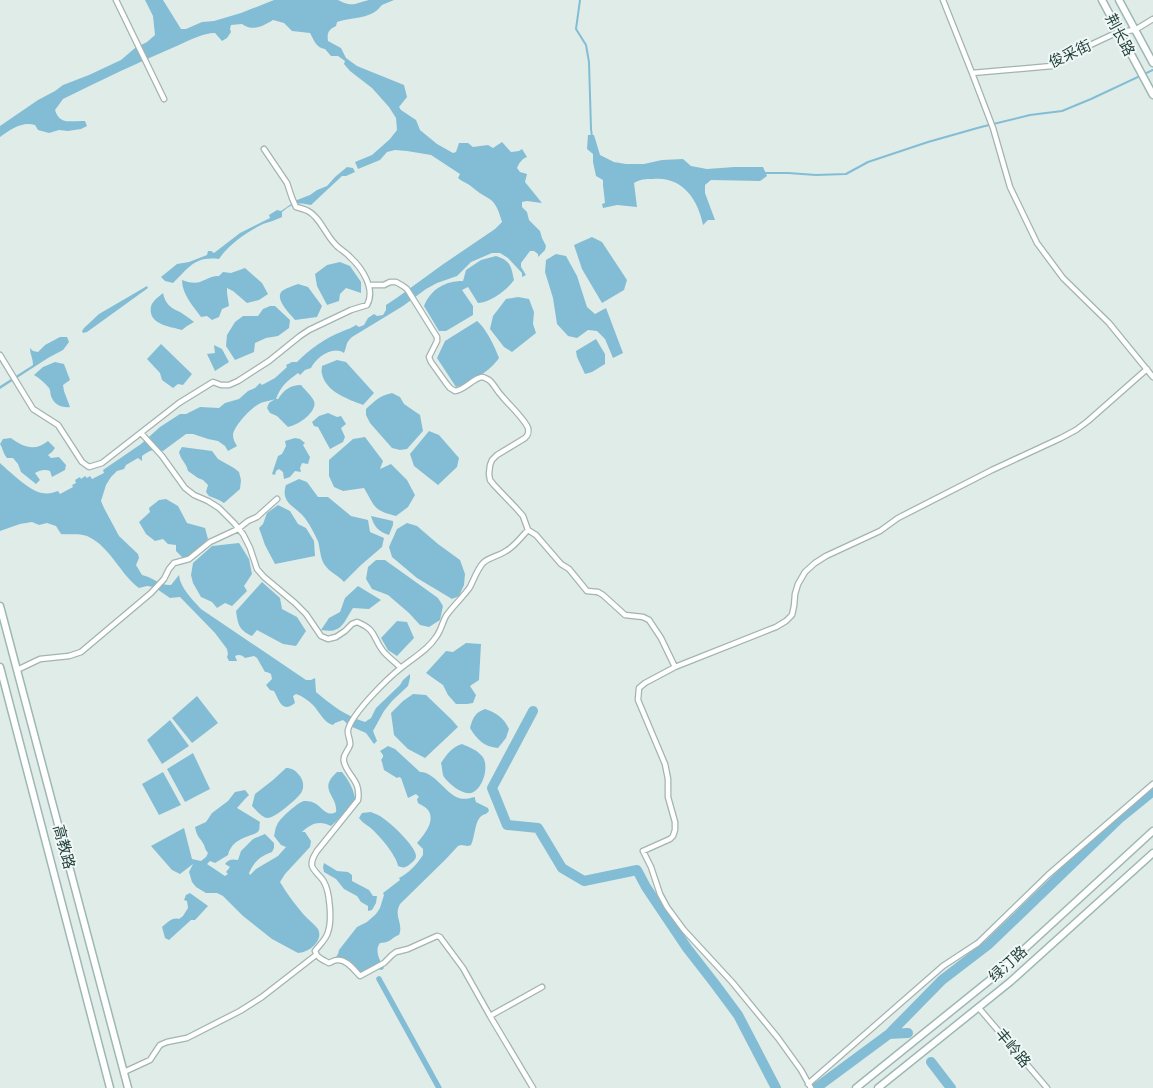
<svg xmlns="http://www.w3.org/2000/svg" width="1153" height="1088" font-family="'DejaVu Sans','Noto Sans SC',sans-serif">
  <rect width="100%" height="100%" fill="#e0ece8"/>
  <path fill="#83bdd5" d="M145,0H163L181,29H186L202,22L214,21L241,13L274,0H338C353,8 355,3 369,0C377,0 386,0 394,0C390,2 386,3 382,5C379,8 377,11 373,13C361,19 348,18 337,22L336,26C328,30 327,33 328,41L341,48L346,58L357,66L404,85L407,97L399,107L401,110L416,120L420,130L437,144L453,153L456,152L459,143H468L473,147L488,145L493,148L502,142L511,152L519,151L522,149L527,157C522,159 519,163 517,168L520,172L527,174L525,182L542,203L527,201L522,202V207L527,212L529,220L540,231L542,238L546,246L545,250L538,257V254L534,251H530L521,263V267L526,275L522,277V273L508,258L500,253H492L471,262L457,276L437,283L426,289L403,306L352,337C345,343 347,347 344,353C332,345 316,358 311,368L305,370L300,375L298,373C286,382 281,386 276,399H278C284,390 290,385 301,385C305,390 311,395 314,401C318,412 297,426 288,427L277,416L270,413L267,408L269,403L275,399C270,401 264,401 259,404C251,408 234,426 233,435C233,439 235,443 237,446L228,451L225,446L218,441L208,439L193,434H186L163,451C154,448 149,451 142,456V461L138,458L126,465L124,469L117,471L111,477L106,485L101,501L104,508L119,536L138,554L139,558L136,565L142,575C152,577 161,586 171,585L179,575C180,588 193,600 201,609L306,680H311L315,678L316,692C331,705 346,716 365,722L371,718L376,708L400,685L403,680L410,674V678L408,686L392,701L384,711L373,731L377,741L374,744L366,733L350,726L343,720L335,723L333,725C324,723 319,711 313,705C308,700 302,696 296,694L293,696L295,703C282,714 279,700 274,691L270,690L266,685L272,679L271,674L267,672H265L257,658L254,656L245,658C242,655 239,654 235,656L237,661H229L227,657L228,654L227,649L215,633L180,597L170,598L154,587L147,586L139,588C120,574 111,548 89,537C82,533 69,535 61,534L56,526L47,523L39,525L32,522L20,524L0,531V463C9,471 31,492 42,493C49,494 52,493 58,491L60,494L73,487L72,485L76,483L75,480L80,477L81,479L85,476L87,478L90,476L92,479L104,473L103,470L141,444L160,427L180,414H186L200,407L219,408L225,403L239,399L248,391L255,388L260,383L262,385L275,378L287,367L286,365L292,362H297C309,350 325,338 341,332C347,329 350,329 356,325L359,327L364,325L368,318L374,314L377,316L383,315L386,310V305L398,297L442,265L495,229L502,222C499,213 497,203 488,198C481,194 478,192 472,187C468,183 462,182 458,178L460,174L431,155L407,151L395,150L387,152L380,160L358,169L355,162L372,155L390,139L397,130L396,118L389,107L372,88L350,71L344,64L345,61L338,56H331L325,49C316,48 314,40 310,33L292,31L284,23L273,20C263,26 253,32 242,24L231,25L230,29L231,32L227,38L222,41L215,33C203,33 190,40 179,45C139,62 101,80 63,99L55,110C60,126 71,120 85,121L87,126L81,129L68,131L59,130L49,133L38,130L35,125C22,121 10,130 0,137V126L38,100L55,91L63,85L89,75L121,60L135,48L147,42L155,35L153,16Z
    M588,135H594L600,155L614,162L626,164H644L662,160L683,159L691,166L707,169L734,167H763L767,176L760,181L711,180L705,185V193L715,220H708L703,225C698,199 682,176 653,179C646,179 640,179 634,183L637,207L617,205L603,208L602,204L605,203L603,185V180L596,176L593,162V154L587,149Z
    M347,167L353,168L355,172L346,176H342L311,205C297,202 293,203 282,212V217C276,220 269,222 263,224C247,232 229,244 219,259C194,256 189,268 173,283L165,281L161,277L177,264L189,262L207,255L208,251H211L214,253L240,233L270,218L269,215L277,210L281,211L297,200L310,195L317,190L327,186L335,177Z
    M592,237L602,242L627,280L624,290L602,303L582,269L574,245Z
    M556,254L566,256L577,276L587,307L595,314L606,308L623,353L613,358L605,339L597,331L588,330L577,338L568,336L557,324L553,298L545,272L546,260Z
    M496,256C511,261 511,266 514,280C507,290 491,302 478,303L468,287L462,290L473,306V315L446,331H439L424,306C431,289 445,281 463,281L466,270L481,260Z
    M340,262L350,266L361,282V293L346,288L340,294L339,301L327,305L317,286L315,274L327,265Z
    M245,268L262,283L268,294L259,300L247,303L233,291L227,288V293L229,306L222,309L219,317L212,320L207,316L201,317C193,306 182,294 182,280C203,288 203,276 219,276L223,272L231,273Z
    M298,284L308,287L322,306L317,317L295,320C290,314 274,299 282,291C286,288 293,286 298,284Z
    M147,286L148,288L87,332L83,333L82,331L84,328L99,314Z
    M163,293C165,304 171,308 180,312C185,315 190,319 194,322L187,326L182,330C172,327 153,325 151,313C149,303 156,299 163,293Z
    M518,297L529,299L534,312L533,324L536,333L512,352L504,347L490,329L493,316L506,299Z
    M270,306H275L290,320L289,328L278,336L266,338L255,343L254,352L235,360L226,346L227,335L235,322L243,316H258L263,309Z
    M477,321C486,328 495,347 499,358C490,371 471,383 456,387L437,358L445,341Z
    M60,337H67L69,342L63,350L48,358L0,389V386L33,365C33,358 30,354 30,348L33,351L38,352L45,345Z
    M596,339L605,354V364L592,372L585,374L577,357L576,351Z
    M161,344L192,374L183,385L178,384L173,388L162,380L160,373L147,359Z
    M214,345L222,349L229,362L215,371L207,354L215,353Z
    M337,360L346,362L374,393L363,405C348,399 326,392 322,374C321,371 322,369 322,366Z
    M55,362L64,364L70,380L63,385L64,391L70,407C62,408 54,405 51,396C50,392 51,392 49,388C45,383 39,378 34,375L43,367Z
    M392,393L400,397L404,404L420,415L423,431L407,449L400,450L392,448L370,423L366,415V409C376,400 379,396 392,393Z
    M328,413L337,417L341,416L346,424L341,428L345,437L343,442L330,449L318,427L314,426L312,422L319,416Z
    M429,431L439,435L459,458L457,467L438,485L414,466L410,454Z
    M365,437L383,461L380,469L391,464L407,480L415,495L408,507L396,516C373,510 375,507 364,488L343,491L334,487L329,476V460L353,439Z
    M11,438C23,447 35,452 48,441L55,448L52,452L48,455L51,458L59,457L66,465L65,470L52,477L50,471C45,469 40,470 35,473L40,480L36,484L21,472L18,464L13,458H7C3,453 3,449 0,444L3,439Z
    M295,438L300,439L305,443L303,445L310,457L308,464L302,463L300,468L301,472L295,471L290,477L284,479L283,472L279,469L276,471L275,475L272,474L278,456L282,454L286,446L285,441Z
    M182,447L212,451L218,459L234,468L239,472L241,480L240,489L224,503L219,500L209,496L206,492L208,485L203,480L198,478L188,471C186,462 181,461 179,452Z
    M299,479L307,482L318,497H328L351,516L368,520L370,532L384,538L382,547L361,565L344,582C338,575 330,573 324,564C320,557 320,548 318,541C314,533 309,523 304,517C295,506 280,503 286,485Z
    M166,499L178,506L187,523L205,528L208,539L196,552L184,559L176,551V545L168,544L163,539L155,541L146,534L139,522L150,512L149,508L159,500Z
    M278,505L290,511L298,524L306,528L314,541L315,556L275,564L265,545L259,528L263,524L267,513Z
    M371,516L393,521V525L389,535C379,532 374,527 371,516Z
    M407,523L417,526L438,544L460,560L465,574L464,585L459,596L452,599L417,578L392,557L389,547L397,529Z
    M239,543L249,559L252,574L244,586L247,591L232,606L225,603L217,608L212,602L201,597L193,583L191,575L193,563L212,546Z
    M376,560H385L438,598L443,606L440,620L429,627L420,625L409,613L388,595L372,589L366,579L368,567Z
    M262,582L280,598L282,609L297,617L306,631L296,646L283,644L257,630L252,636C239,630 238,625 236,611Z
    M358,586L381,600L369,609L353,608C343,623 342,634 321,630L329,618L340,612L345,598Z
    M397,621L407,622L414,638L397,656L388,650L381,638Z
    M466,643L481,644L479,680L470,686L476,695L473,703L467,704H456L448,695L443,685L426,673L446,651L453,652Z
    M413,694L426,695L452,720L458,727L425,758L408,749L394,735L391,713L403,701Z
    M197,696L218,723L192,743L172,718Z
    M485,709C497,713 504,718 509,729L506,738L498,748C485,747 477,740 470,728C473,717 475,713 485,709Z
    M170,720L189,746L162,764L147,740Z
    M462,744C469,747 477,750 482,756C490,765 483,790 471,793C462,795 446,782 443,775C442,771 442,766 441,763C447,754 452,747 462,744Z
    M388,746L395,749L420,772C434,771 447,795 459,798C464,800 470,798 475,797V799L476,802L488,808L489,811L486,814C474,816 476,835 471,845L468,846L461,845L458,846L446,859L400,904C393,917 404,923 399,935C390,938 393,942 380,943C374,950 380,961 384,968L382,970C378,969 373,968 369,969C366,970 364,972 361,973L345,960L339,962L336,957L338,954L339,950L357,927L367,922L376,914L380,908L384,895L383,893L400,880L399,878C409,873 417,864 423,855V849L417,843C424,835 436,821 428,810C426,807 421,805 418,803L417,799L419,797L416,794L408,798L401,778L399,777L397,778L384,770L382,762L381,760L383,757V755L380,751Z
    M193,753L210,789L185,802L167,769Z
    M286,768C292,768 295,770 299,775C303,779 305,787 301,793C297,799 274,819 267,818C261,817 256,810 252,806L255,794L273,780Z
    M163,772L181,805L159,815L142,784Z
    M337,772H342C350,782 354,790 356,803L331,826C320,820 311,823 302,832H305L311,841L310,847L285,874L280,882C287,894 295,904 304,915C308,919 314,924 318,929C324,940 309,953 298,953L272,939L243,916L223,896L217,893H206L196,887L192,882L189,872L193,864L180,874L172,870L151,846L184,828L192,859L201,861L206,857L208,853C206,851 205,848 204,845C200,837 197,838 195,827L206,822L212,813L228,801L235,792L245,790L249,795L245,799L237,808L260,822C259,825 260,828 259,830C257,837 233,835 228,855L215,863L210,861L207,864L225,876L228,874L226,872L230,867L225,864C229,859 232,859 238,860L241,851L253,839L265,834L274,843V848L272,852C259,857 255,861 249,873L250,875L256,869L278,856L286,847L281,845L274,836C275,833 275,828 277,825C280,818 297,803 304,801C306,801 310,801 312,802C322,805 325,818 336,812C338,795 317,790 337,772Z
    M371,812C373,813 376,814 378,815C387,819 416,846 416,856C416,860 412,862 409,865C405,868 403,868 398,866C397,856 377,832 368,826C364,823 362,822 359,818L362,813Z
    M324,863L337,871L348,872L352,875V881L369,890L373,896H377L376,903L372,910L368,911V906L361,902L357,896L344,889L336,879L324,872L323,867Z
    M190,893L208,906L195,920H191L169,940L165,938L162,927C167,923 172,917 179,919L183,916L188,908L187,901L184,900L186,895Z"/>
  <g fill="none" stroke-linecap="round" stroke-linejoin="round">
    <path stroke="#83bdd5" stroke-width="2" d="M580,0L576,29L586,45L589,62L591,129L592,137
      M764,173H788L816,175L846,174L868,162L928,142L981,127L1030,115L1062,111L1091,99L1153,70"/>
    <path stroke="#83bdd5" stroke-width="5.5" d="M379,979L439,1088"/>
    <path stroke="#83bdd5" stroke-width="10" d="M533,711L492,788L507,825L538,828L562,868L584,881L637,870L646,887L687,948L715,984L738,1015L776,1088
      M889,1034L942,980L989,944L1121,817L1153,791
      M931,1062L951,1088
      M816,1088L889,1034L908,1033"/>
    <g stroke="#a2b4b0" stroke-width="7">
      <path id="minor" d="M116,0L164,99
        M943,0L972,73L993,128L1010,187L1037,243L1063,278L1109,323L1153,377
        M972,73L1052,66L1086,47L1118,32L1135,30L1153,19
        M370,285H384L390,282H396L403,286L407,289L437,337V341L429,357L431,362L446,383L450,388L455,391C465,390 473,378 482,377C484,377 487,379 489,380C494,384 497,391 501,395C508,404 524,418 528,428C529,433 528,435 525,438L497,455L492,460L490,465L489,474L490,480L494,485L516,508L523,516L528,530L536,535L561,564L569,569L587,591L598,592L603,595L625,615L643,617L649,620L661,638L675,667
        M0,355L33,409L58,425L82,462L89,467L102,463L179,403L213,382L221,385H229L238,381L269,361L300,336L309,330L351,310L367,305C376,289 362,268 350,257C346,252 339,249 335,244C325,234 320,217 308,211C304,209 300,208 296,207L292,198L287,183L264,149
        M141,433L162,456L185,488L194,495L208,501L219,508L234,523L243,534L250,548L257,569L264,577L295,603L306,614L321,636L328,639L336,637L345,631L352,624L357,622C377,630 372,637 383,651C388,657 395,662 401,668
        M528,530C521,537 515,546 506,551C499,556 489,557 483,563C477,570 474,579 470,587C463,597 453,606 446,616C442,623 441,631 436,637C428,650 413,658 402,667C388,678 352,713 348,730C347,735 351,740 350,745C348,752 342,754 344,762C348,777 361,780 358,800L317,851C314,856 311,860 312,866C314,872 321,876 324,882C330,892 332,921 328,932C326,940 319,945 315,951C317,958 323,960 329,963C332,962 334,960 337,960C347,959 355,971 360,976L384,963L392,955L396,952L408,949L437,936L440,937L463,968L490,1016L533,1088
        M17,670L40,659L69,656L81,652L151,593L164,579L169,569L174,563L189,559L210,542L238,529L248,521L257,517L277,499
        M978,1007L1047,1088
        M490,1016L542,987
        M124,1072L150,1060L160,1045L167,1042L187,1038L240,1011L262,997L316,955
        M808,1084L943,966L978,943L1048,875L1153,784
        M811,1088L801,1070L778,1038L732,982L684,930L667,907L660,894L651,867L643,851L670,839L673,836L675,830V822L668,797V779L665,764L638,700L639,688L645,683L675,667L776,627L786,621L792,615L794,606L795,594L798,584L805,572L815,563L826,556L880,531L898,518L992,470L1061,438L1076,430L1088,421L1147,369"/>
    </g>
    <g stroke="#9db8b2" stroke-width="9">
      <path id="secondary" d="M1102,0L1153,95
        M1119,0L1153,63
        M0,606L128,1088
        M0,667L110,1088
        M856,1088L996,975L1153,831
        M878,1088L1010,982L1153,853"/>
    </g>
    <use href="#minor" stroke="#fff" stroke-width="4.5"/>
    <use href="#secondary" stroke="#fff" stroke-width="6"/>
  </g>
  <g text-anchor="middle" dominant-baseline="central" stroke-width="4" stroke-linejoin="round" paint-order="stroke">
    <g font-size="15" fill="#1f3d39" stroke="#f0f8f5">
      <text transform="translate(1120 35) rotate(62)">荆长路</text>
      <text transform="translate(1070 54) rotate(-25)">俊采街</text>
      <text transform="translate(64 847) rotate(75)">高教路</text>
      <text transform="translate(1008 964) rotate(-42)">绿汀路</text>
      <text transform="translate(1013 1048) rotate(50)">丰岭路</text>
    </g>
  </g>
</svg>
